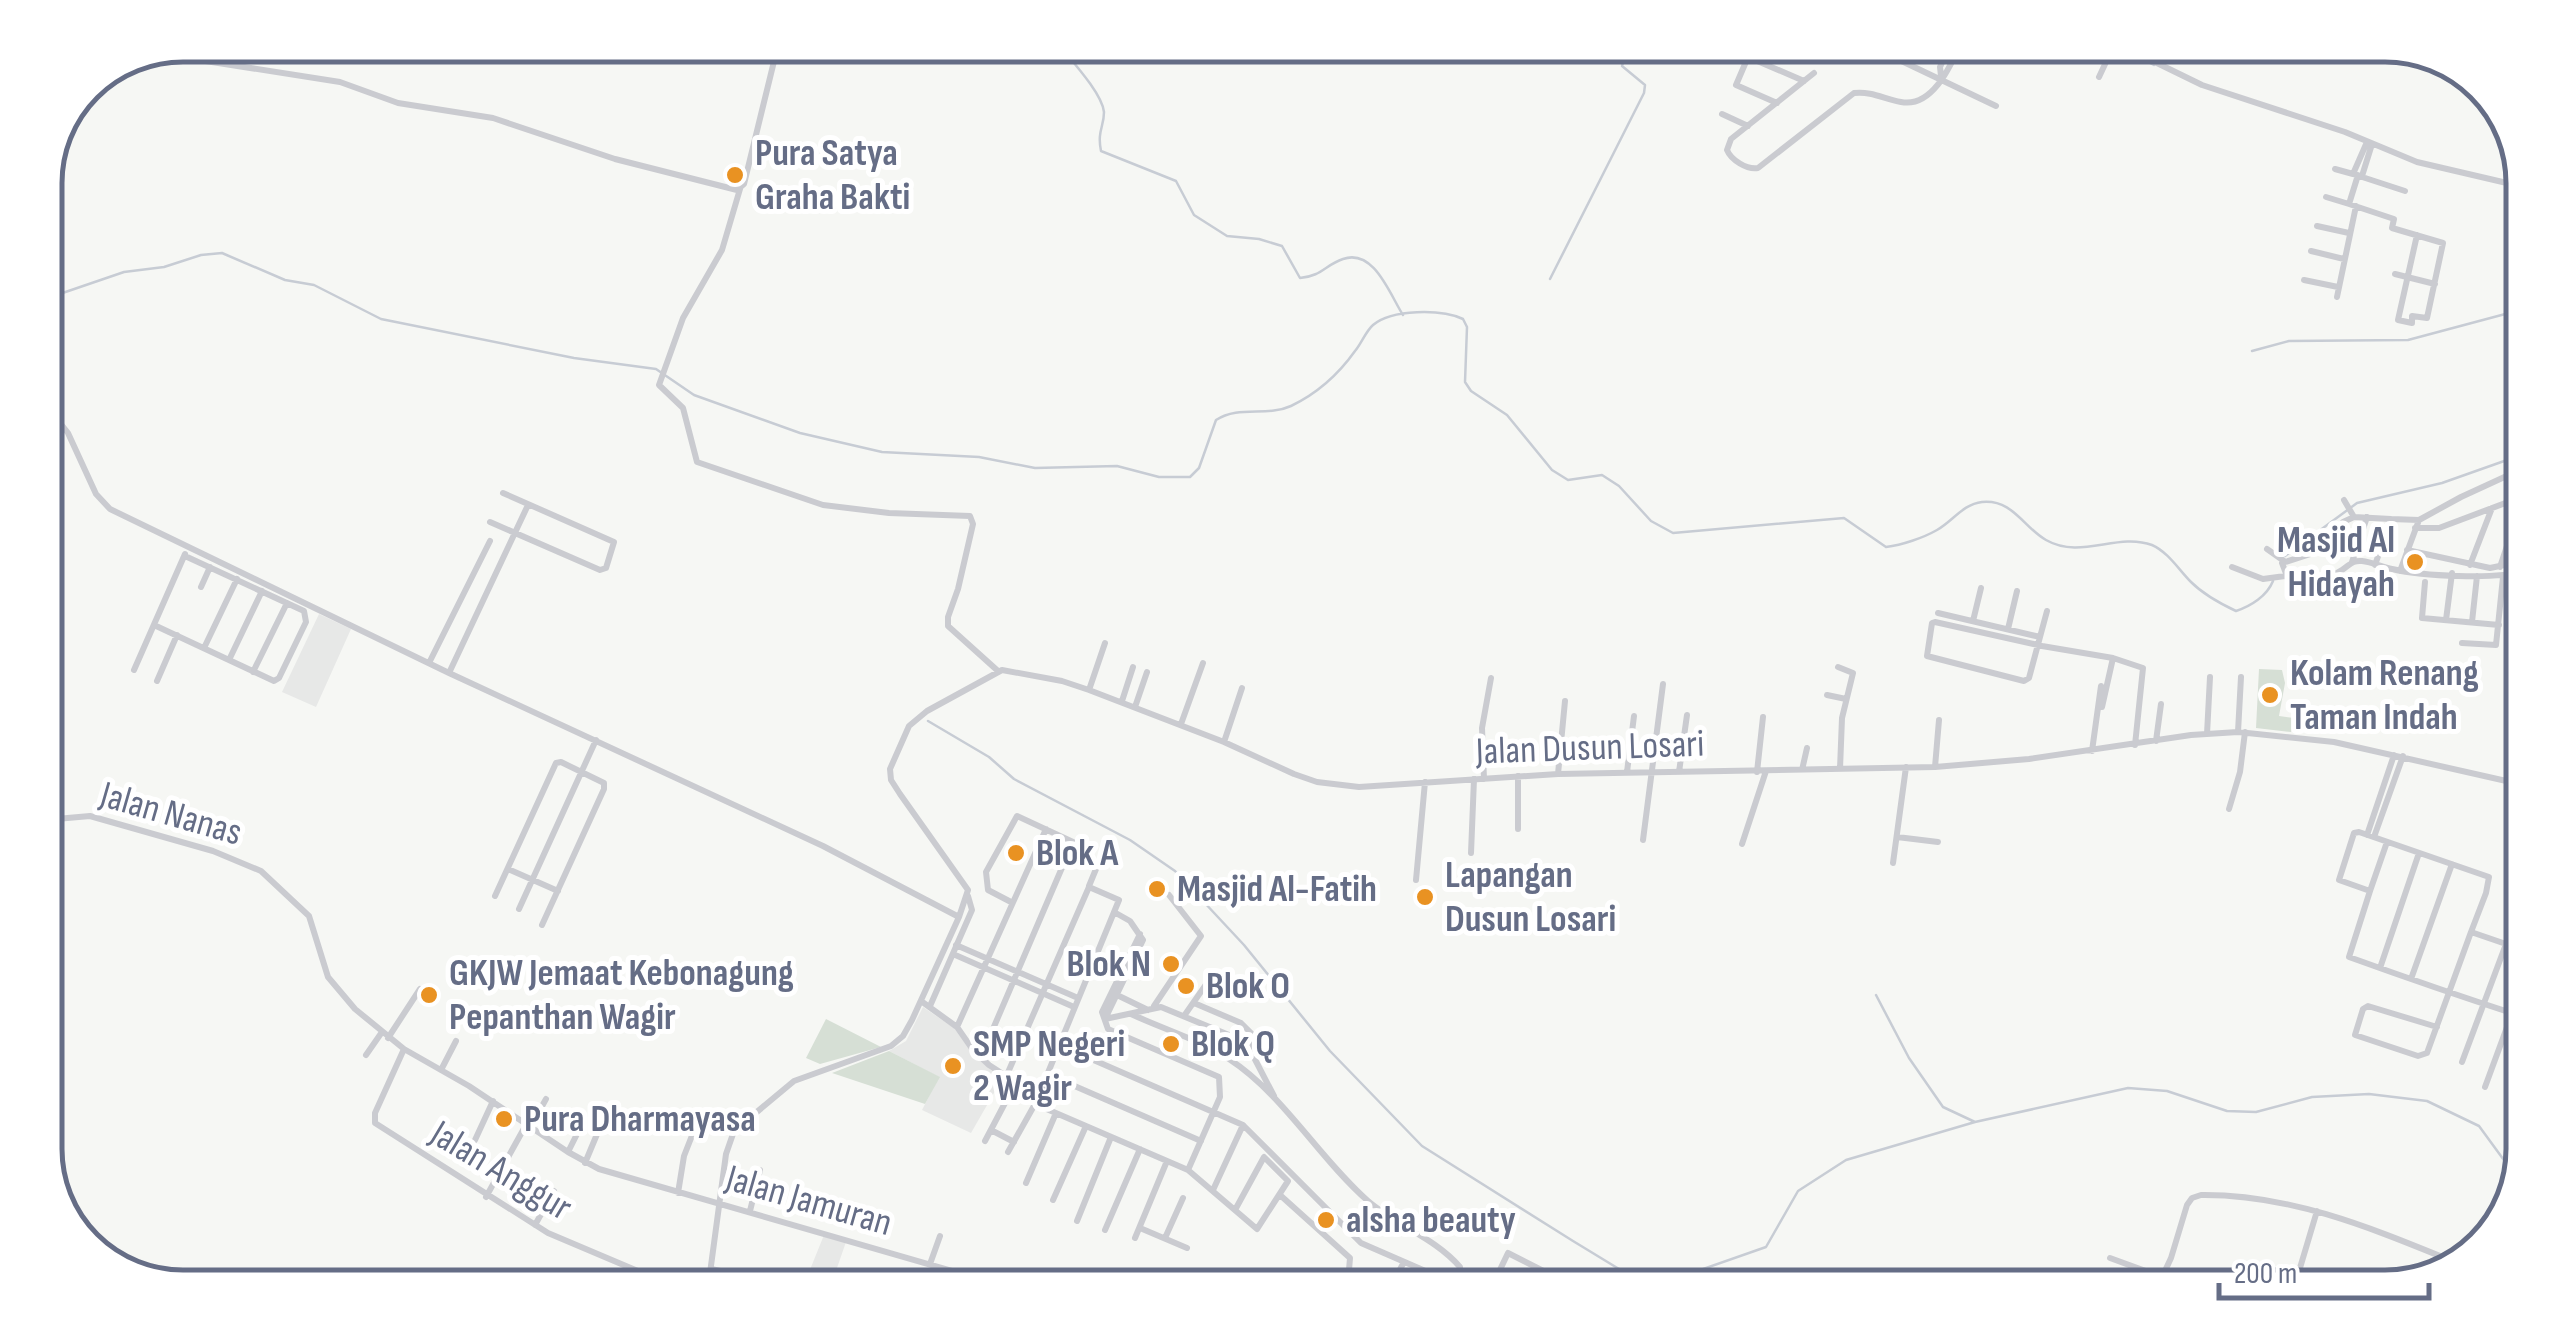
<svg xmlns="http://www.w3.org/2000/svg" width="2569" height="1333" font-family="'Sofia Sans Condensed',sans-serif">
  <rect width="100%" height="100%" fill="#f6f7f4"/>
  <path fill="#e7e8e7" d="M319,614L351,629L316,707L282,692Z
    M923,1007L954,1028L973,1055L1002,1079L971,1133L922,1110L939,1077L889,1051L906,1041Z
    M824,1235L846,1242L830,1288H806L803,1287Z"/>
  <path fill="#d6dfd5" d="M2259,669L2282,670L2285,683L2279,716L2294,718L2291,732L2256,728Z
    M826,1019L881,1047L820,1064L806,1058Z
    M889,1051L940,1077L925,1104L832,1073Z"/>
  <g fill="none" stroke-linecap="round" stroke-linejoin="round">
    <path stroke="#c7ccd4" stroke-width="2.5" d="M1059,45C1071,60 1102,93 1104,112C1104,127 1097,131 1101,151L1176,181L1194,215L1227,236L1259,239L1282,246L1300,278C1322,276 1325,265 1343,259C1374,248 1390,295 1403,315
      M2121,49L2154,65
      M1550,279L1644,93L1645,85L1622,66L1628,45
      M45,299L124,272L164,267L201,255L222,253L285,280L314,285L381,319L574,358L656,369L694,395L800,433L882,452L979,457L1035,468L1117,466L1159,477H1190L1199,468L1216,420C1239,405 1267,417 1291,406C1318,393 1338,375 1355,351C1361,344 1366,331 1373,325C1392,309 1441,309 1463,319L1467,327L1465,382L1471,391L1507,415L1552,470L1568,480L1602,475L1619,486L1651,521L1673,533L1844,518L1886,547C1902,545 1923,538 1937,530C1953,521 1963,504 1982,502C2013,499 2023,527 2046,540C2081,560 2117,532 2152,545C2168,552 2179,570 2191,582C2204,595 2219,603 2236,611C2251,606 2267,596 2273,581
      M2252,351L2289,341L2408,340L2524,309
      M2285,556L2357,503L2442,483L2524,454
      M928,721L989,757L1014,779L1130,840L1175,871L1244,945L1330,1051L1422,1146L1573,1241L1619,1269L1666,1282L1766,1247L1798,1191L1846,1160L1975,1122
      M1876,995L1909,1058L1943,1107L1975,1122L2128,1088L2167,1091L2227,1111L2256,1112L2312,1097L2369,1094L2427,1101L2479,1126L2517,1178
      M231,1283L234,1288"/>
    <path stroke="#cacbd0" stroke-width="6" d="M764,45L777,49
      M1813,45L1852,61
      M2120,45L2202,85L2345,132L2417,162L2524,187
      M1870,46L1996,106
      M161,54L340,82L398,103L493,118L615,159L737,190L744,184L778,45
      M1905,62L1913,45
      M1814,73L1731,139L1727,150C1731,160 1747,170 1758,168L1854,93C1872,91 1884,99 1901,102C1932,108 1950,67 1960,45
      M1941,76L1940,67L1950,45
      M2099,77L2114,45
      M1777,103L1736,85L1748,57L1804,81
      M1722,114L1748,126
      M2367,142L2353,174L2405,191
      M2335,169L2353,174
      M2362,176L2372,144
      M740,189L722,250L683,318L659,385L683,408L697,462L823,505L889,513L970,516L973,524L958,589L948,617V626L998,671
      M2326,197L2349,204L2358,175
      M2349,204L2394,219L2392,228L2443,243L2427,318L2412,316V323L2398,320L2417,235
      M2317,226L2349,233
      M2311,251L2344,259
      M2395,274L2435,284
      M2304,280L2338,287
      M2337,297L2356,206
      M45,404L68,433L96,494L110,509L449,673L823,846L959,917
      M2344,500L2354,517
      M2391,519L2419,520
      M490,522L600,570L606,568L614,542L503,493
      M2415,528H2439L2524,496
      M2267,549L2284,561
      M2407,550L2490,568L2524,561
      M2352,562L2367,517
      M2375,565L2391,519L2354,517L2343,522L2323,550L2282,563L2290,584C2305,581 2329,579 2342,570C2350,565 2352,560 2362,561C2372,562 2382,567 2392,569C2422,576 2496,580 2524,571
      M2470,565L2492,508
      M2232,567L2263,579L2285,576
      M2500,567L2523,498
      M2400,571L2419,520L2461,497L2524,468
      M2425,582L2422,618L2499,625
      M201,587L210,567
      M1938,613L2040,637L2029,678L2024,681L1927,656L1932,623L1935,622L2038,645L2042,646L2113,658
      M2446,620L2452,573
      M1973,621L1981,588
      M2472,622L2477,576
      M154,625L274,681L279,678L306,622L304,611L185,556
      M2008,629L2017,591
      M2040,637L2047,611
      M2462,643L2496,645L2503,577
      M204,648L237,579
      M229,660L262,591
      M429,663L490,541
      M1838,667L1853,673L1842,718L1840,769
      M134,670L185,554
      M253,672L287,603
      M449,673L528,505
      M157,681L177,635
      M1089,690L1105,643
      M1827,695L1846,699
      M1122,701L1133,667
      M1135,707L1147,672
      M2102,707L2113,658L2143,668L2135,745
      M1181,724L1203,663
      M2238,732L2241,677
      M2207,734L2210,677
      M2156,741L2161,704
      M1224,742L1242,688
      M2092,751L2101,686
      M1935,767L1939,720
      M1802,770L1807,748
      M1627,772L1634,716
      M1679,772L1687,715
      M1757,772L1763,717
      M1558,774L1565,701
      M1484,779L1482,728L1491,678
      M2229,809L2240,772L2245,732
      M45,820L90,816L213,851L261,871L309,916L328,977L355,1009L404,1049L469,1086L568,1152L599,1169L1011,1288
      M1518,829V776
      M2367,835L2394,755
      M1897,837L1938,842
      M2374,837L2403,756
      M1643,840L1663,684
      M1742,844L1766,771
      M1471,853L1474,779
      M1893,863L1906,767
      M508,869L558,891
      M1416,880L1425,782
      M1089,886L1096,869
      M2370,891L2387,842
      M495,896L556,763L561,762L604,783V789L542,925
      M519,909L596,740
      M1140,934L1102,1012L1108,1029L1219,1077L1220,1097L1188,1170
      M2506,944L2524,950
      M956,945L1078,998
      M953,954L1074,1007
      M2380,968L2419,853
      M2411,979L2452,864
      M1117,995L1148,1010
      M921,1001L957,1027L973,1050L989,1065L1038,1097L1035,1104L1188,1170L1257,1229L1288,1181L1264,1157L1235,1210
      M1194,1003L1241,1023L1253,1035L1252,1050
      M930,1006L972,910L968,896
      M1154,1006L1201,936L1169,895
      M1184,1016L1214,973
      M1105,1019L1161,1007L1246,1042L1274,1096
      M1105,1019L1143,940L1130,921L1114,912
      M957,1027L1046,829
      M2437,1027L2368,1006L2363,1009L2355,1035L2418,1056L2427,1053L2471,932
      M388,1038L420,989
      M1059,1045L1243,1125L1361,1243L1446,1280L1455,1281L1460,1277V1267C1435,1238 1397,1226 1368,1201C1319,1158 1283,1094 1229,1059C1200,1040 1163,1029 1131,1014
      M404,1049L375,1113V1123L548,1233L678,1288
      M366,1055L382,1032
      M981,1057L1073,842L1017,816L986,872L988,890L1011,902
      M2462,1062L2506,944L2471,932L2486,893L2489,877L2359,832L2354,833L2339,880L2370,891L2349,957C2407,978 2465,998 2524,1017
      M2524,1067L2514,1099L2516,1105L2524,1107
      M441,1070L456,1041
      M1047,1074L1201,1141
      M1006,1077L1089,887L1119,900L1038,1097
      M2485,1087L2524,981
      M531,1126L546,1099
      M991,1130L1014,1142
      M475,1140L493,1101
      M985,1141L1015,1084
      M568,1152L582,1124L576,1119
      M1008,1152L1035,1104
      M585,1163L600,1127
      M1026,1183L1056,1113
      M1213,1190L1243,1125
      M678,1193L684,1156L693,1133
      M1280,1195L1350,1258L1349,1270L1391,1286L1404,1262
      M486,1197L527,1123
      M1053,1200L1086,1126
      M750,1211L760,1170
      M1077,1221L1111,1137
      M535,1225L554,1191
      M1140,1228L1187,1248
      M1105,1230L1140,1149
      M1135,1238L1167,1161
      M1165,1238L1183,1198
      M2110,1258L2162,1277
      M930,1264L940,1236
      M711,1269L749,1277
      M708,1288L726,1154L734,1131L794,1081L891,1046L903,1036L912,1020L959,917L968,890L900,794L891,780L890,769L909,726L927,711L1002,670L1062,681L1089,690L1224,742L1294,774L1317,782L1359,787L1558,774L1935,767L2029,759L2191,735L2238,732L2334,742L2524,785
      M953,1288L956,1272
      M1522,1288L1497,1276L1508,1253L1577,1288
      M1740,1288L1743,1284L1835,1283L1895,1278
      M1896,1288L1895,1278C1921,1277 1959,1270 1979,1288
      M2157,1288L2171,1258L2187,1205L2192,1198L2201,1195C2294,1194 2378,1231 2462,1265
      M2294,1288L2317,1211"/>
  </g>
  <g fill="#e99222" stroke="#fff" stroke-width="4">
    <circle cx="735" cy="175" r="10"/>
    <circle cx="2415" cy="562" r="10"/>
    <circle cx="2270" cy="695" r="10"/>
    <circle cx="1016" cy="853" r="10"/>
    <circle cx="1157" cy="889" r="10"/>
    <circle cx="1425" cy="897" r="10"/>
    <circle cx="1171" cy="964" r="10"/>
    <circle cx="1186" cy="986" r="10"/>
    <circle cx="429" cy="995" r="10"/>
    <circle cx="1171" cy="1044" r="10"/>
    <circle cx="953" cy="1066" r="10"/>
    <circle cx="504" cy="1119" r="10"/>
    <circle cx="1326" cy="1220" r="10"/>
  </g>
  <g text-anchor="middle" dominant-baseline="central" stroke-width="10" stroke-linejoin="round" paint-order="stroke">
    <g font-size="38" font-weight="bold" fill="#656d86" stroke="#fff" text-anchor="start">
      <text x="755" y="153">Pura Satya<tspan x="755" dy="44">Graha Bakti</tspan></text>
      <text x="2395" y="540" text-anchor="end">Masjid Al<tspan x="2395" dy="44">Hidayah</tspan></text>
      <text x="2290" y="673">Kolam Renang<tspan x="2290" dy="44">Taman Indah</tspan></text>
      <text x="1036" y="853">Blok A</text>
      <text x="1445" y="875">Lapangan<tspan x="1445" dy="44">Dusun Losari</tspan></text>
      <text x="1177" y="889">Masjid Al-Fatih</text>
      <text x="1151" y="964" text-anchor="end">Blok N</text>
      <text x="449" y="973">GKJW Jemaat Kebonagung<tspan x="449" dy="44">Pepanthan Wagir</tspan></text>
      <text x="1206" y="986">Blok O</text>
      <text x="973" y="1044">SMP Negeri<tspan x="973" dy="44">2 Wagir</tspan></text>
      <text x="1191" y="1044">Blok Q</text>
      <text x="524" y="1119">Pura Dharmayasa</text>
      <text x="1346" y="1220">alsha beauty</text>
    </g>
    <g font-size="38" fill="#656d86" stroke="#fff">
      <text transform="translate(1590 748) rotate(-2)">Jalan Dusun Losari</text>
      <text transform="translate(171 814) rotate(16)">Jalan Nanas</text>
      <text transform="translate(501 1171) rotate(31)">Jalan Anggur</text>
      <text transform="translate(809 1201) rotate(16)">Jalan Jamuran</text>
    </g>
  </g>
  <path d="M0 0H2569V1333H0ZM183 62H2385A121 121 0 0 1 2506 183V1149A121 121 0 0 1 2385 1270H183A121 121 0 0 1 62 1149V183A121 121 0 0 1 183 62Z" fill="#fff" fill-rule="evenodd"/>
  <path fill="none" stroke="#656d86" stroke-width="5" d="M183 62H2385A121 121 0 0 1 2506 183V1149A121 121 0 0 1 2385 1270H183A121 121 0 0 1 62 1149V183A121 121 0 0 1 183 62Z"/>
  <path d="M2219 1283v15h210v-15" fill="none" stroke="#656d86" stroke-width="5"/>
  <text x="2234" y="1283" font-size="30" fill="#656d86" stroke="#ffffff" stroke-width="8" paint-order="stroke">200 m</text>
</svg>
